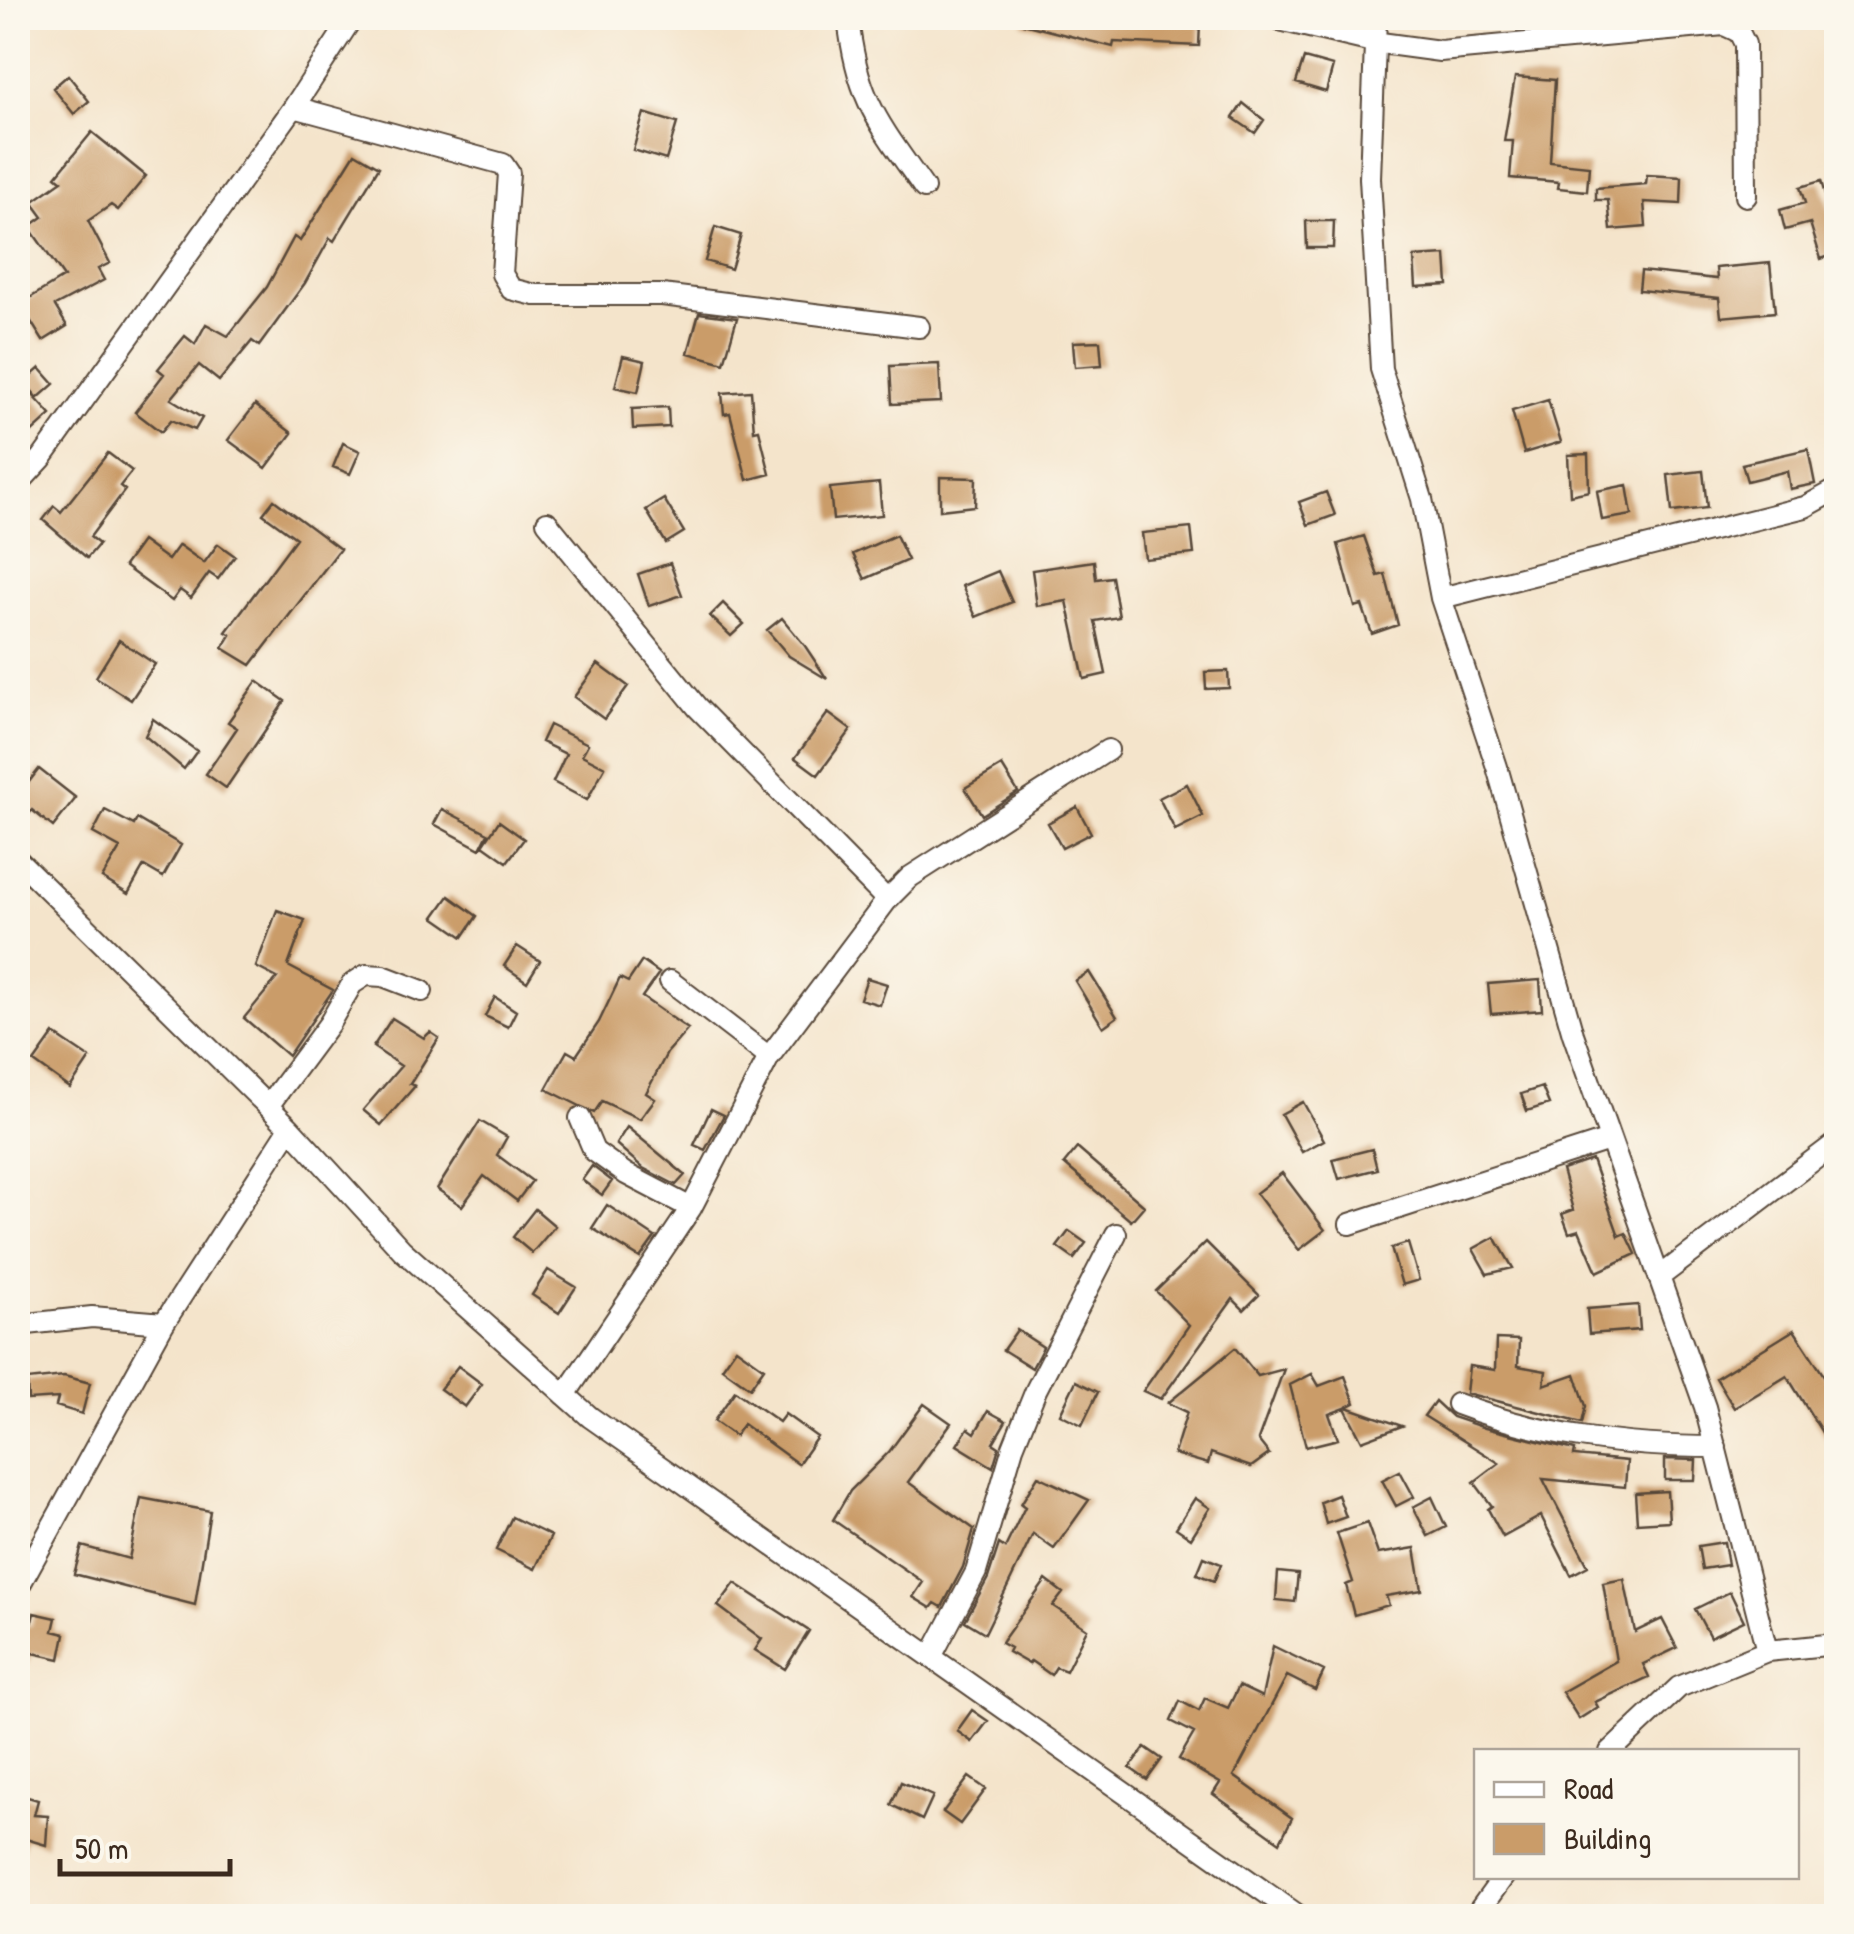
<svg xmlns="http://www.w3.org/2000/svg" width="1854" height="1934" font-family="'Patrick Hand',sans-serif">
  <rect width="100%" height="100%" fill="#fbf7ec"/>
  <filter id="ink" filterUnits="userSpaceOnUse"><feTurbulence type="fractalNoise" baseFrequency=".01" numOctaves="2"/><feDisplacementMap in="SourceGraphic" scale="20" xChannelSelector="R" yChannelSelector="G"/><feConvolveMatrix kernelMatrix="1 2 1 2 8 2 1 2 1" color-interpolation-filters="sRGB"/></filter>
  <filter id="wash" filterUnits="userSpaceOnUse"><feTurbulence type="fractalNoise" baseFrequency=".0048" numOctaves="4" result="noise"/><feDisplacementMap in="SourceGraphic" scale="40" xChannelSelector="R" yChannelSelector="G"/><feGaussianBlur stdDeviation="2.25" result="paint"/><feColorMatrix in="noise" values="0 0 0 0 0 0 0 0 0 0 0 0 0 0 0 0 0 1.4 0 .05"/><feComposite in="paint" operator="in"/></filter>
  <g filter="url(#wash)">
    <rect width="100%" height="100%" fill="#f4e4cb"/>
    <g id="blocks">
      <path fill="#ca9c69" d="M1024,18L1200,23L1199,46L1114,42L1113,47L1023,24Z
        M1304,58L1333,66L1326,92L1296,83Z
        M68,75L89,101L74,114L53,88Z
        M1515,77L1555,80L1550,162L1589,166L1587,191L1558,188L1559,182L1510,178L1513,141H1504Z
        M1243,103L1264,120L1255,133L1233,118Z
        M644,113L677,123L666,160L633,150Z
        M92,132L146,176L118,210L111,205L88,221L110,263L98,269L104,280L55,306L67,326L43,341L20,304L64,277L29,227L43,217L32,202L62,181L56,176Z
        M355,153L379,167L334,241L330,238L305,283L259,346L252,341L219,381L199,365L171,399L202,418L195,430L171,420L161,432L135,412L164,374L158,369L185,336L195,344L206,324L228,336L267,287L294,237L300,241Z
        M1647,175L1682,177L1681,204L1644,202L1646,227L1611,230L1608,200H1596V188L1646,184Z
        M1821,181L1836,234V254L1821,259L1810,223L1785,230L1780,210L1805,203L1800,187Z
        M1306,221H1334L1333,248H1307Z
        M715,227L741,235L731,269L705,261Z
        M1446,255L1448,285L1416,287L1414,257Z
        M1770,263L1775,312L1721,317L1719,298L1639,290L1641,271L1717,279L1716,268Z
        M699,313L737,318L724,363L688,353Z
        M1100,341L1102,365L1075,367L1073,342Z
        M623,356L645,361L638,392L615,387Z
        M939,364L941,402L892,404L890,366Z
        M40,368L54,384L38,398L24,382Z
        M751,391L754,431L759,430L770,474L747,480L730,413L724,414L722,393Z
        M31,393L51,415L18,445V405Z
        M1548,400L1561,442L1524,453L1512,411Z
        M255,405L292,433L266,468L228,440Z
        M668,407L669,427L633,429L632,409Z
        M343,443L360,451L350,474L333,467Z
        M1808,449L1815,484L1790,489L1787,471L1747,481L1742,464Z
        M108,453L132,471L120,486L125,490L90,537L99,544L87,558L43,520L54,506L61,512Z
        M1588,454L1589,491L1570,495L1568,455Z
        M1703,471L1707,508L1672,512L1668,475Z
        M940,477L976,478L975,506L940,510Z
        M879,483L882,515L833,520L830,488Z
        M1627,485L1632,515L1602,520L1597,491Z
        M1326,492L1335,515L1308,525L1299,502Z
        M664,499L684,532L666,543L646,510Z
        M274,500L340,549L251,665L223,648L231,635L226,632L296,538L263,514Z
        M1191,528L1194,554L1145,559L1142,533Z
        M896,535L908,560L865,579L853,554Z
        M1364,536L1378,576L1385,574L1398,625L1372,634L1362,605L1355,607L1338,544Z
        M142,541L168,560L179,545L204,563L218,544L235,556L218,579L209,573L191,598L180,590L172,601L124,566Z
        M1094,561L1096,579L1112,577L1119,617L1095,621L1106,674L1084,679L1067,601L1037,606L1032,570Z
        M670,563L682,595L649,606L638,574Z
        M998,571L1012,602L976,617L962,586Z
        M723,603L744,624L731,636L710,616Z
        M782,618L805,646L827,679L789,656L767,630Z
        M119,640L155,664L131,700L96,677Z
        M598,664L628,686L604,719L574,697Z
        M1228,671L1229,688L1206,689L1205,672Z
        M257,681L285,701L226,788L206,774L237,728L228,722Z
        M828,713L851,730L818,775L795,758Z
        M153,719L197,751L184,769L145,736Z
        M549,725L588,744L582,755L605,767L587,800L553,782L566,754L541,742Z
        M1002,766L1018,792L982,815L965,788Z
        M39,769L76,798L53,827L32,810L18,828V796Z
        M1187,784L1203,816L1175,830L1159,798Z
        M1077,807L1091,833L1062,848L1048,823Z
        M442,809L488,833L480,849L434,824Z
        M105,810L134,825L137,819L181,845L163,877L144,866L128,894L102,878L120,848L93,833Z
        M499,821L524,839L507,862L483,845Z
        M449,896L477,916L463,937L434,917Z
        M277,910L305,920L288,966L333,990L288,1056L244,1018L277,978L256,967Z
        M517,946L540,961L527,982L504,966Z
        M642,961L659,973L642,997L688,1029L667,1053L646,1093L655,1099L640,1119L602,1101L594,1113L546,1089L567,1051L576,1056L599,1022L620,978L628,982Z
        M1089,972L1117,1017L1103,1027L1075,981Z
        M867,978L887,984L880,1005L860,999Z
        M1540,980L1542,1010L1491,1014L1488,984Z
        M495,997L516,1011L508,1027L485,1016Z
        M392,1018L424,1038L430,1032L439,1038L410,1084L415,1086L381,1125L363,1110L401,1066L373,1047Z
        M54,1034L90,1058L70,1088L34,1062Z
        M1542,1087L1549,1104L1527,1111L1521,1094Z
        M1303,1102L1324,1140L1302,1152L1281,1114Z
        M711,1109L724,1115L705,1150L694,1145Z
        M480,1121L507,1137L497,1155L532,1181L517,1201L484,1176L462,1206L437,1189Z
        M627,1127L685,1175L676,1185L643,1168L616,1144Z
        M1077,1148L1144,1206L1131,1221L1064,1164Z
        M1372,1149L1377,1169L1339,1179L1333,1159Z
        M1592,1160L1619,1236L1626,1233L1636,1254L1597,1272L1579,1230L1569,1233L1562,1214L1573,1210L1562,1170Z
        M592,1166L612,1181L602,1195L582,1180Z
        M1282,1173L1325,1230L1299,1250L1256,1193Z
        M607,1205L655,1237L640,1258L592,1228Z
        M535,1209L555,1226L532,1253L513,1237Z
        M1069,1231L1086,1243L1074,1259L1057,1247Z
        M1495,1237L1513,1268L1487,1274L1473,1249Z
        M1206,1242L1259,1295L1244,1310L1233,1299L1161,1399L1143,1391L1189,1325L1156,1291Z
        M1408,1243L1419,1280L1402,1285L1391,1248Z
        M548,1270L576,1287L559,1313L532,1295Z
        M1638,1305L1640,1330L1589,1334L1587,1309Z
        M1017,1330L1043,1347L1032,1368L1003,1350Z
        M1794,1330L1836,1394V1455L1787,1376L1734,1408L1716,1378Z
        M1496,1339L1519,1340L1518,1366L1546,1371L1544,1385L1575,1374L1586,1406L1582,1423L1466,1393L1469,1366L1495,1370Z
        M736,1348L764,1368L750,1388L722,1368Z
        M1235,1348L1258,1376L1284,1369L1258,1440L1269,1454L1251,1467L1211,1453L1208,1464L1174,1454L1187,1412L1168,1403Z
        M458,1366L482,1384L465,1407L440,1389Z
        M1312,1374L1319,1386L1345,1376L1355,1403L1347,1407L1402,1426L1362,1441L1345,1408L1329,1414L1338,1439L1306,1447L1290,1385Z
        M64,1376L90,1383L82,1414L56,1406L58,1398L28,1400L27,1380Z
        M1076,1381L1098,1392L1082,1425L1060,1414Z
        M735,1391L779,1422L785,1414L817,1437L798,1464L743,1424L735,1436L714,1421Z
        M1435,1401L1452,1417L1485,1428L1575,1450L1574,1456L1627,1461L1625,1487L1543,1479L1588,1566L1571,1575L1541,1516L1503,1537L1488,1509L1492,1506L1474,1482L1499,1463L1424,1416Z
        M924,1404L951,1423L908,1482L974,1529L963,1567L942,1607L935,1603L931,1608L913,1597L923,1582L833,1520L850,1491L889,1452Z
        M988,1411L1006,1421L993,1443L999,1447L993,1467L957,1445L968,1428L975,1433Z
        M1665,1459L1696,1460L1695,1480H1665Z
        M1400,1471L1414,1497L1396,1506L1382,1480Z
        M1038,1476L1089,1500L1054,1549L1033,1534L985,1633L965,1621L988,1578L999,1544L1005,1548L1025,1507L1021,1504Z
        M1667,1491L1669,1521L1637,1523L1635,1493Z
        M1338,1495L1346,1517L1326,1524L1320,1502Z
        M1432,1497L1446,1527L1428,1536L1413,1507Z
        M141,1498L210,1511L195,1605L74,1574L82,1546L129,1559Z
        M1195,1498L1210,1508L1191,1538L1176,1528Z
        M512,1517L551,1536L535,1569L496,1550Z
        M1367,1523L1378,1554L1415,1548L1422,1590L1386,1596L1389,1605L1354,1615L1346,1585L1353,1582L1337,1533Z
        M1724,1542L1728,1565L1702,1569L1698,1546Z
        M1204,1557L1221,1564L1214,1581L1197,1574Z
        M1278,1572L1298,1574L1295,1602L1276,1600Z
        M1624,1579L1635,1632L1662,1619L1677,1648L1643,1664L1649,1677L1595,1702L1598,1707L1579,1719L1562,1692L1616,1661L1603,1583Z
        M1046,1580L1063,1593L1053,1606L1087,1629L1066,1671L1056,1667L1051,1675L1031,1661L1029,1664L1008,1652L1010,1648L1001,1643Z
        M735,1583L809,1631L785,1669L755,1650L762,1639L718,1606Z
        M1730,1592L1744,1621L1710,1637L1695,1609Z
        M34,1613L56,1618L53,1631L65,1634L60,1659L33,1653L18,1680V1623L31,1626Z
        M1273,1646L1324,1671L1315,1690L1287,1676L1234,1776L1292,1818L1280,1842L1213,1794L1220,1783L1179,1759L1194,1733L1171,1721L1180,1701L1199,1711L1205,1698L1228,1708L1239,1686L1262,1697Z
        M972,1710L988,1721L972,1742L957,1731Z
        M1145,1747L1162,1759L1147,1780L1130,1768Z
        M969,1777L986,1789L960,1824L943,1812Z
        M901,1782L933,1796L922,1820L891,1805Z
        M21,1795L38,1800L34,1815L48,1816L46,1845L26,1839L22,1853H18Z"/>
    </g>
  </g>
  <g filter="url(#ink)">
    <use href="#blocks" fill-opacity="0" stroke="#574638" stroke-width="2.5"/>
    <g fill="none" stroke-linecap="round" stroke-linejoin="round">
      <g stroke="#574638" stroke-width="24">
        <path id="minor" d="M848,18C857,100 878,122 924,188
          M1271,18L1373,42L1440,51L1724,25L1739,32L1745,44L1746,196
          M1376,18L1370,178L1381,369L1422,499L1441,598L1497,767L1573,1034L1705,1407L1767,1651
          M294,107L503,164L509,173L502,274L511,289L535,295H662L919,327
          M18,484L42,458L294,107L352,18
          M547,522L697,707L887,900
          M1441,598L1805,507L1836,490
          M18,860L290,1128L402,1250L590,1417L1299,1916
          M670,981L769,1057
          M268,1106L329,1024L352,984L366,975L383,976L422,991
          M580,1118L594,1151L626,1174L691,1208
          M1350,1224L1609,1140
          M1662,1275L1836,1143
          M18,1325L92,1317L164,1323
          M565,1395L691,1208L769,1057L887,900L910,877L1108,750
          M1457,1404C1541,1436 1625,1447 1716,1447
          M18,1588L164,1323L290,1128
          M931,1657L976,1572L1013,1447L1036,1390L1116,1234
          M1610,1752L1679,1687L1767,1651L1836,1644
          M1475,1916L1504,1876"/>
      </g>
      <use href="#minor" stroke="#fff" stroke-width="20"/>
    </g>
  </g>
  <rect width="1854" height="1934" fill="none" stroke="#fbf7ec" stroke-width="60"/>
  <rect x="1474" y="1749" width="325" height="130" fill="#fbf7ec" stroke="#aea59a" stroke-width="2.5"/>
  <rect x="1494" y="1782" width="50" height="15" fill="#ffffff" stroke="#aea59a" stroke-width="2.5"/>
  <text x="1564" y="1799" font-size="30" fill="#3b2a1e">Road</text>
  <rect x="1494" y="1824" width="50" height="30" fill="#ca9c69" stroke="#aea59a" stroke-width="2.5"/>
  <text x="1564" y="1849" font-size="30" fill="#3b2a1e">Building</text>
  <path d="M60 1859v15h170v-15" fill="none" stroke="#3b2a1e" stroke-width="5"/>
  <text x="75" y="1859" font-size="30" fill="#3b2a1e" stroke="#fbf7ec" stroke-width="8" paint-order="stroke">50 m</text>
</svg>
